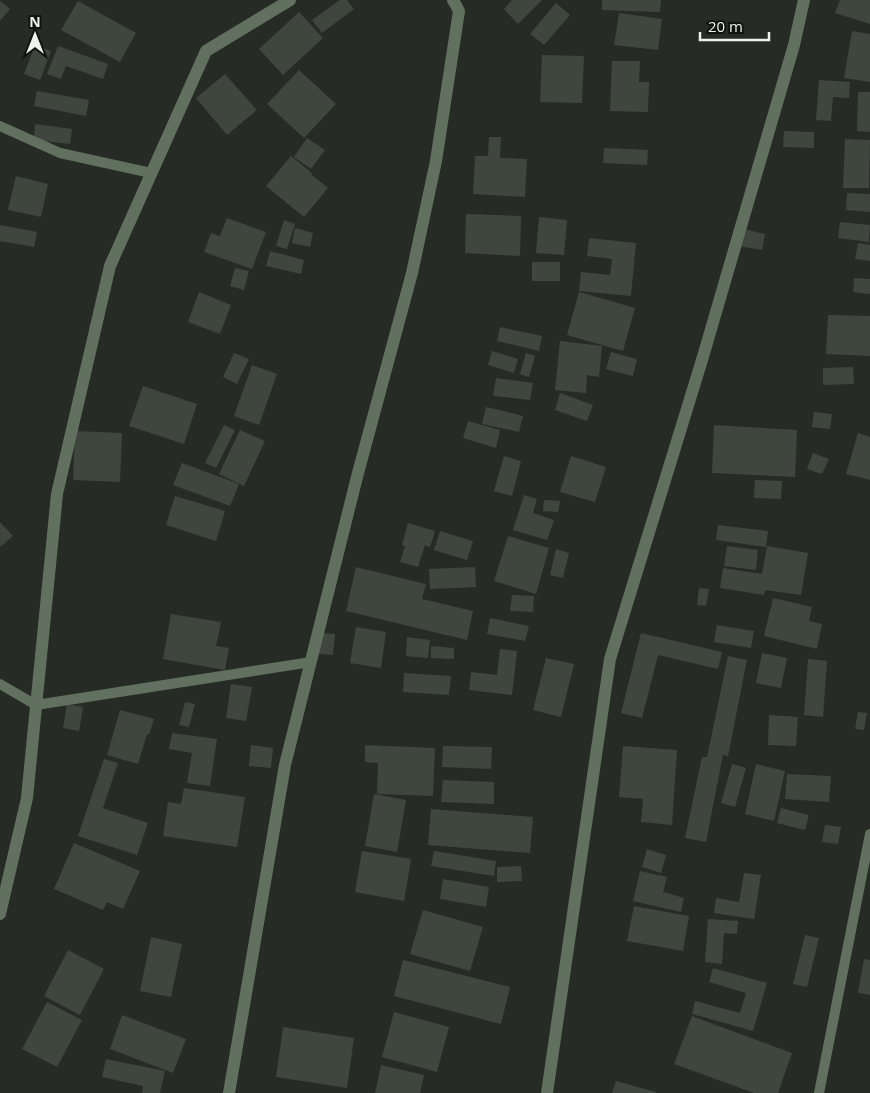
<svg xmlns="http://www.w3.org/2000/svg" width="870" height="1093" font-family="'Open Sans',sans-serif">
  <rect width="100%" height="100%" fill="#262c25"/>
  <path fill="#3f463e" d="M340,0H347L354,9L322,33L312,20Z
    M512,0H542L518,24L504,9Z
    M602,0H661L660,12L602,10Z
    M840,0H870V24L835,13Z
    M0,1L10,9L0,21Z
    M78,1L136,33L120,62L61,30Z
    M556,3L570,15L544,45L530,34Z
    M299,12L323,38L283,75L259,49Z
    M619,13L662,19L658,50L614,45Z
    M852,31L870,34V82L844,78Z
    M35,45L51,51L40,80L24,74Z
    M58,46L108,64L103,79L66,66L61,79L47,74Z
    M542,55L584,56L582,103L540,102Z
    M612,61H640L639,82H649L648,112L610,111Z
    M299,70L336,104L304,138L267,104Z
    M225,74L257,110L227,135L196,98Z
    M819,80L850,82L849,98L833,97L831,121L816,120Z
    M37,91L89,100L86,116L34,106Z
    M858,92H870V132L857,131Z
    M35,124L72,129L70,144L34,140Z
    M784,131L814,132V148L783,147Z
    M489,137H501L500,158L527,159L525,197L473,194L475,156H488Z
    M307,138L325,150L311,169L294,157Z
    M845,139L870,140L869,188H843Z
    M604,148L648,150L647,165L603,163Z
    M291,156L312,173L311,174L328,188L304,217L266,186Z
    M16,176L48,184L41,217L8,210Z
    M847,193L870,194V212L846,210Z
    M466,214L521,216L520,256L465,253Z
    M539,217L567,220L564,255L536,253Z
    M227,218L266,232L252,269L204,252L211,233L220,236Z
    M284,220L295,224L287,249L276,246Z
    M840,222L870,225L869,242L838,238Z
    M0,225L37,232L34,247L0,241Z
    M295,228L313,233L310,247L292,243Z
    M743,229L765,234L762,250L739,246Z
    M589,238L636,243L631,296L579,291L581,272L610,275L612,259L587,256Z
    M858,243L870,245V261L855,259Z
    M270,251L304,260L301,274L266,266Z
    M532,262H560V281H532Z
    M235,268L249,271L244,290L230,286Z
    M854,278L870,279V294L853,292Z
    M199,292L231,305L220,334L188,322Z
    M579,292L635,308L623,351L567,335Z
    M828,315L870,316V356L826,354Z
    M500,327L542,336L539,351L497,341Z
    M560,341L602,346L599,377L587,375L586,393L555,390Z
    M492,351L518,359L514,373L488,365Z
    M611,352L637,359L633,376L606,369Z
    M234,353L249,359L237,384L223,377Z
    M526,353L535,356L529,377L520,374Z
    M252,365L277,374L259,425L234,416Z
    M853,367L854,384L823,385V368Z
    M496,378L533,383L530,400L493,396Z
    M143,386L197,404L184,444L129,426Z
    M560,393L593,405L587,421L555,410Z
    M486,407L523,416L519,432L482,424Z
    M814,412L832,414L830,429L812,427Z
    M468,421L500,430L496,448L463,438Z
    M224,425L235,430L216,468L205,463Z
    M714,425L797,430L795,477L712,473Z
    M240,430L265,441L244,486L219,474Z
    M75,431L122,433L120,482L73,480Z
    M858,433L870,437V480L846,474Z
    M813,453L829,459L822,474L807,469Z
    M504,456L521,461L512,496L494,491Z
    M571,456L606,467L595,502L560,492Z
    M182,463L239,484L230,506L173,485Z
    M755,480L782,481L781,499L754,498Z
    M524,495L537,499L533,513L554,520L547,540L513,530Z
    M175,496L225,511L216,541L166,525Z
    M544,500L560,501L558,512L543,511Z
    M0,522L13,536L0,547Z
    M408,523L435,531L430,547L425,545L418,567L400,562L405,546L402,545Z
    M718,525L768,531L766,547L716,540Z
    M440,531L473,541L467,560L434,550Z
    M508,536L549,548L536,594L494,581Z
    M727,546L758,550L756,570L724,566Z
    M767,546L808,553L801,595L765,590L764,595L720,588L723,568L762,574Z
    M556,549L569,553L563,578L550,575Z
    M356,567L426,584L422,599L473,611L467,640L346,611Z
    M475,567L476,587L430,589L429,569Z
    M699,588L709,589L706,606L697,605Z
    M512,595L534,596L533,612L510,611Z
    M773,598L812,607L809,621L822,624L817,649L764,636Z
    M171,614L221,622L216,646L229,648L225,670L163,659Z
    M490,618L529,626L525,641L487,634Z
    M717,625L754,631L751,648L714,642Z
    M356,627L386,632L381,668L350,663Z
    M321,633L335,634L333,655L319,654Z
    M641,633L722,652L718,669L658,655L642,718L621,713Z
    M407,637L430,640L428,658L406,656Z
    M431,646L454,648V659L431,658Z
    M500,649L517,651L512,695L469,690L471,672L497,675Z
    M762,653L787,658L781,688L756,683Z
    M728,656L747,660L728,756L723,755L706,842L685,838L702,757H707Z
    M546,658L574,664L561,717L533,710Z
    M808,659L827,661L823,717L804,715Z
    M404,673L451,676L449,695L403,692Z
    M231,684L252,687L246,721L226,718Z
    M185,702L195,704L189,727L179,725Z
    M67,704L83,707L79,731L63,728Z
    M120,710L154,719L149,735L147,734L138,764L107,755Z
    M858,712L867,713L864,730L855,729Z
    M769,715L798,717L796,746L768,745Z
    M172,733L217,739L210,786L187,783L192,753L169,749Z
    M251,745L273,748L271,768L249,766Z
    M365,745L435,748L433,796L377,794L378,763L365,762Z
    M443,746L492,747L491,769L442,767Z
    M623,746L677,750L672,825L641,822L643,799L619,797Z
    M104,759L118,763L103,808L148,823L137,855L78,836Z
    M732,764L746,768L735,807L721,803Z
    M756,764L785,771L774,821L745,814Z
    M787,774L831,776L829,802L785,799Z
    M443,780L494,782V804L441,802Z
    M184,788L245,797L237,847L163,836L168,802L181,804Z
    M374,794L406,800L397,852L365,846Z
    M781,808L809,815L805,830L777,823Z
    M431,809L533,817L530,853L428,845Z
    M825,825L841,827L838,844L822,842Z
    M74,843L140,871L123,909L107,902L103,910L54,889Z
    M647,849L666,855L661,873L642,867Z
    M362,851L411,859L404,901L355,892Z
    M434,851L496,861L494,876L431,866Z
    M521,866L522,881L497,882V867Z
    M640,871L667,877L663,892L684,898L681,912L633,901Z
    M744,873L761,875L754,919L714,913L716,898L739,902Z
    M443,879L489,887L486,907L440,899Z
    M634,906L689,916L683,951L627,941Z
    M423,910L483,927L470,971L410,954Z
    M708,919L738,921L737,934L724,933L722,964L705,962Z
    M805,935L819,938L807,987L793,984Z
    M151,937L182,944L171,997L140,991Z
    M68,950L104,969L80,1015L44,996Z
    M864,959L870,960V995L858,993Z
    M403,960L510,987L501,1024L394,996Z
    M713,968L767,983L753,1031L692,1014L695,1001L740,1013L746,993L709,982Z
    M47,1002L82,1020L57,1067L22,1049Z
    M394,1012L449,1027L437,1072L382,1057Z
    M122,1015L186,1039L173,1073L110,1049Z
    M692,1016L792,1053L778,1093H754L674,1064Z
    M283,1027L354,1038L347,1088L276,1077Z
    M106,1059L165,1071L160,1093H142L143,1086L102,1077Z
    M381,1065L424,1075L420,1093H375Z
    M616,1081L656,1092V1093H612Z"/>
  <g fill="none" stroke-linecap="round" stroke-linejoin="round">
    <path stroke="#62715f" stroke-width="10" d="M0,126L60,153L151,173
      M0,684L36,705L311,662
      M819,1093L870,834"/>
    <path stroke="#62715f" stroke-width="12" d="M0,914L27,798L57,494L110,266L206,51L290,0
      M229,1093L285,765L358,473L412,273L436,161L459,11L453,0
      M547,1093L610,659L702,360L794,45L804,0"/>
  </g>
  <g transform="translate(35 35)" stroke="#111310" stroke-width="4" paint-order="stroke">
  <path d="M0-4L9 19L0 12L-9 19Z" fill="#eef2ed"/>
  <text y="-8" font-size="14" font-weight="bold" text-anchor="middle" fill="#eef2ed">N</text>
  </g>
  <path d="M700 32v8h69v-8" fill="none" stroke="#eef2ed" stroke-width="2.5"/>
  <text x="708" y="32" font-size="15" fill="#eef2ed" stroke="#111310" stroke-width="4" paint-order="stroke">20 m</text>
</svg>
